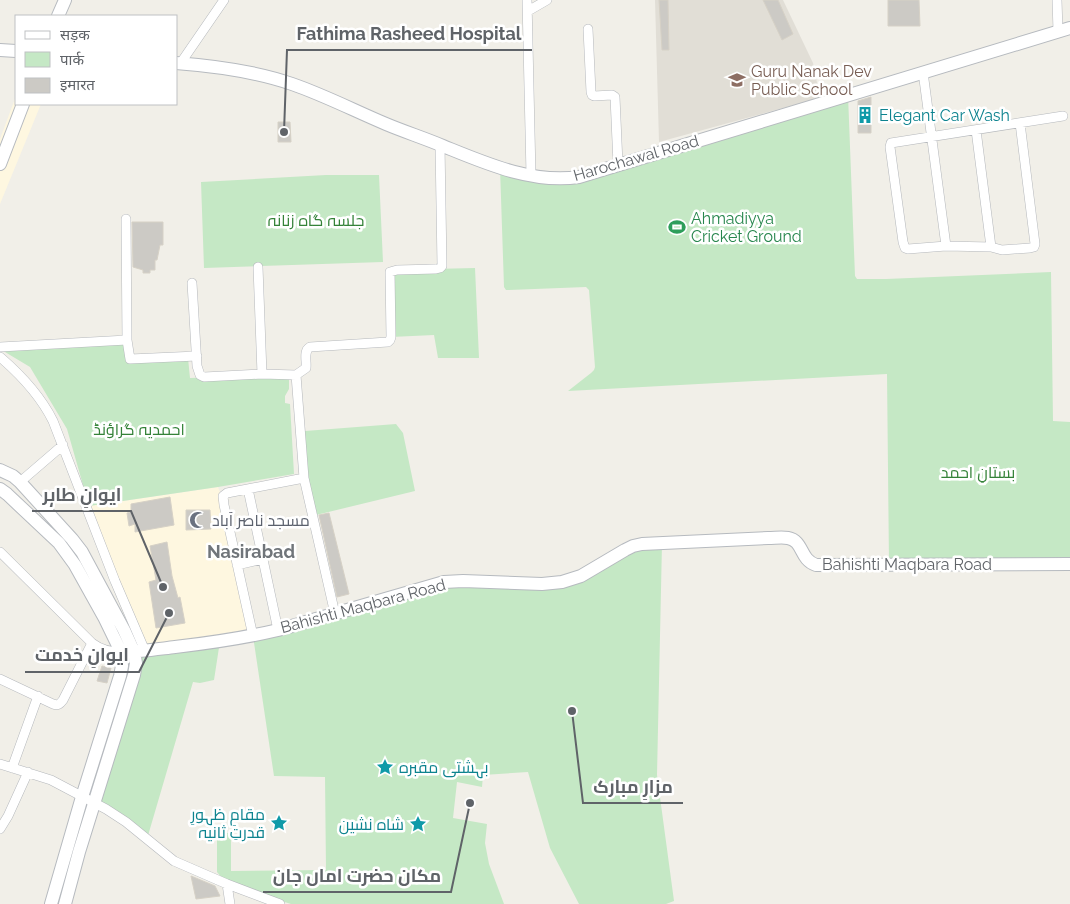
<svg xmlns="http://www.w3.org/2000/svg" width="1070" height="904" font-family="Raleway,Cairo,'Noto Sans Devanagari',sans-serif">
  <rect width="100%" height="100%" fill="#f1efe8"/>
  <path fill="#fef7e0" d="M16,96V104H41L0,204V139Z
    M218,487L223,500L253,636L145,651L89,506Z"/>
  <path fill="#e1ded6" d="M655,0H783L813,63L820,98L659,142Z"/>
  <path fill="#c5e8c5" d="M848,95L855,276L857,279H886L1051,272L1053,421L1070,422V563L889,564L887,374L568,391L591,373L594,370L595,367L589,290L586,287L509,290H506L504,287L500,168L563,178Z
    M326,175H379L383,262L204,268L201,182Z
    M475,268L479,358H438L434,335L391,337L390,272L432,269Z
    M125,341L127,360L188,358L190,378L289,375V389L285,396V403L290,404L294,474L218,487L89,506L67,429L30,367L0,349Z
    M396,424L403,433L415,491L316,515L305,465V431Z
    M662,543L657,775L674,901L666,904H579L550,848L528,772L483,775L482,787L457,782L453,818L487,824L485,843L489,864L504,904H291L227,884L217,872V833H231V871L326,870L325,777L274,776L253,636L444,582L574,578L625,550Z
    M220,641L214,680L200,683L193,682L147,839L95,803L135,657Z"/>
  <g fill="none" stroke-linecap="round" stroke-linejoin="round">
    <path stroke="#aadaff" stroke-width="3" d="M110,731L119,698
      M90,795L95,781
      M83,814L86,805"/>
  </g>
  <path fill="#cccac5" stroke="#d6d1c6" d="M659,0H668L669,50H662Z
    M763,0H778L793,34L782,40Z
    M888,0H919L920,26H888Z
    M871,97V133H858V101Z
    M278,122H290L291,142H278Z
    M132,222H163V245H160L157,260H155V270H150V273H143V270L133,267Z
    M170,497L174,525L135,532V524L129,526L127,513L131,512V504Z
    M186,510H210L211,529L186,530Z
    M329,513L349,594L337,597L319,515Z
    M167,542L172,576L178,598L180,597L185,623L156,628L149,582L156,580L150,546Z
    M102,666L111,668L107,683L97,681Z
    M191,876L215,886L220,896L196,899Z"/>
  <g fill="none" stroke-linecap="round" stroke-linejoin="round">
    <g stroke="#b5b8bc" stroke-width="10">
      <path id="street" d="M527,0L531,175
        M1057,0L1058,31
        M528,11L547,0
        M588,29L591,92L592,95L594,96L612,95L615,97L618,164
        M180,64L224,0
        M923,72L946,246
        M1020,123L1035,244L1034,247L1030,248L1002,250L991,247L946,246L908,249L905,248L903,242L890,147L891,143L1063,116
        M976,130L991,247
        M126,219L127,340
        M258,267L262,374
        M192,283L197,366L200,375L204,377L262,374L296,375L304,478L335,614
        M0,347L127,340L130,359L197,356
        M0,357C21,375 40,395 53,421L115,581L145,651
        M296,375L306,368C307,361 303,351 310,347L388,342L390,340L391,337L390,272L397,270L436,269L440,268L442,266L440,145
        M20,482L63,445
        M248,489L278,630
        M0,552L92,643C100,649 111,652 121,652
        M237,565L263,559
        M253,636L224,505L223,496L227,493L304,478
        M0,679L53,704C58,706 60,704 63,700L92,643
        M0,764L51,780L106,809L126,822L174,861L227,884L280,904
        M12,768L38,696
        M0,829L8,816L28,772
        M227,884L230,904"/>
    </g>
    <g stroke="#b6babf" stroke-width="14">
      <path id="secondary" d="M58,16L65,0
        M0,50L16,51
        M176,63C215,66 255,71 292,84C324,95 355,111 386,124C405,132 424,138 443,146C485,163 532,184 579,177L1070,28
        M0,164L23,104
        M0,470L13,476L20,482L72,539L82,552L124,630L134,652L136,663L134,675L79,852L65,904
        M0,489L7,494L59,543L75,565L104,617L121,652L122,666L120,676L82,797L51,904
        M121,652C139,652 158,649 175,647C210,643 244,638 278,630L444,582L463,581L542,584L562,582L581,576L625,550L633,546L642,544L768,538C775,538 782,537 788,538C804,541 799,559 816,565L1070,564"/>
    </g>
    <use href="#street" stroke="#fff" stroke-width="9"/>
    <use href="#secondary" stroke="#fff" stroke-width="12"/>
  </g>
  <defs>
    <g id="school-bare" transform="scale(1.35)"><path d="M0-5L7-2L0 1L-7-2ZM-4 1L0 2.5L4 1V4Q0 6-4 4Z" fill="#8d6e63" stroke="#fff" stroke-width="2.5" paint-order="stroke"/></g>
    <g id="building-bare" transform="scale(1.35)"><path d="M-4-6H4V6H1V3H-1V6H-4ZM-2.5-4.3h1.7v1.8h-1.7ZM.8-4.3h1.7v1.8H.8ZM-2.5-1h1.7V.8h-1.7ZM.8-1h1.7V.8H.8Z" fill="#0f9aa8" stroke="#fff" stroke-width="2.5" paint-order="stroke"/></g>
    <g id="stadium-bare" transform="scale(1.35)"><path d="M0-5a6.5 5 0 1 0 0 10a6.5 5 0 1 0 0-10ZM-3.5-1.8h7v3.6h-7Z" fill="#2e9e5b" stroke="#fff" stroke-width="2.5" paint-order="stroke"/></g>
    <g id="mosque-bare" transform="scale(1.35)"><path d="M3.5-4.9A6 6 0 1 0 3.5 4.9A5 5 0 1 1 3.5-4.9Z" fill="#6b7280" stroke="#fff" stroke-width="2.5" paint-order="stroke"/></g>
    <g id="sight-bare" transform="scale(1.35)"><path d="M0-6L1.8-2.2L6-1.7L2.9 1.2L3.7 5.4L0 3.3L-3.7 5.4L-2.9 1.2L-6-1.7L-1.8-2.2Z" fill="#0f9aa8" stroke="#fff" stroke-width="2.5" paint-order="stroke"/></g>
  </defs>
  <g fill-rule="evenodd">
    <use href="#school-bare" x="737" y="80"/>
    <use href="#building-bare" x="865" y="115"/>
    <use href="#stadium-bare" x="677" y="227"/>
    <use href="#mosque-bare" x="198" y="520"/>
    <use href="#sight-bare" x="385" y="767"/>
    <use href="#sight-bare" x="279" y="823"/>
    <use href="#sight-bare" x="418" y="824"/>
  </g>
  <g text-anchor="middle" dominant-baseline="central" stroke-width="5" stroke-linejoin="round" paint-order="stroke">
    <g font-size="16" fill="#785e54" stroke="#fff" text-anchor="start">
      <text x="751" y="71">Guru Nanak Dev<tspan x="751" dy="18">Public School</tspan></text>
    </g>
    <g font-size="16" fill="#0d838f" stroke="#fff" text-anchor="start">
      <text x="879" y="115">Elegant Car Wash</text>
      <text x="399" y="767">بہشتی مقبرہ</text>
      <text x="265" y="814" text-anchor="end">مقامِ ظہورِ<tspan x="265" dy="18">قدرتِ ثانیہ</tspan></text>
      <text x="404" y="824" text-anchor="end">شاہ نشین</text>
    </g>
    <g font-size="16" fill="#5f6368" stroke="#fff">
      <text transform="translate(636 158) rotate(-16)">Harochawal Road</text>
      <text x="907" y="564">Bahishti Maqbara Road</text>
      <text transform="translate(363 606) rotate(-15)">Bahishti Maqbara Road</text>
    </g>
    <g font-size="16" fill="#27864d" stroke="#fff" text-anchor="start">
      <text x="691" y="218">Ahmadiyya<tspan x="691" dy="18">Cricket Ground</tspan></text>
    </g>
    <g font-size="16" fill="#348238" stroke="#fff">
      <text x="316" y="220">جلسہ گاہ زنانہ</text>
      <text x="139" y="429">احمدیہ گراؤنڈ</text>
      <text x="978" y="472">بستانِ احمد</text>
    </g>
    <g font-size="16" fill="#5b616d" stroke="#fff" text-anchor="start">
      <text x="212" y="520">مسجد ناصر آباد</text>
    </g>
    <g font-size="18" font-weight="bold" fill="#70757a" stroke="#fff">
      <text x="251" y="551">Nasirabad</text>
    </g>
  </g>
  <path fill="none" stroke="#5f6368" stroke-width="2" d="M284 132L287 50H532M163 587L131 511H32M169 613L139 672H25M572 711L583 803H683M470 803L451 892H263"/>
  <g fill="#5f6368" stroke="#fff" stroke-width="2">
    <circle cx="284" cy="132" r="5"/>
    <circle cx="163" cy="587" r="5"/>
    <circle cx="169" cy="613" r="5"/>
    <circle cx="572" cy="711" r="5"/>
    <circle cx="470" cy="803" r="5"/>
  </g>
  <g font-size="18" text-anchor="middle" font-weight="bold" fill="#5f6368" stroke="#fff" stroke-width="5" stroke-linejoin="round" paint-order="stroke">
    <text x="409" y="40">Fathima Rasheed Hospital</text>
    <text x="82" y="501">ایوانِ طاہر</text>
    <text x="82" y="661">ایوانِ خدمت</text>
    <text x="633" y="793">مزارِ مبارک</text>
    <text x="357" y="882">مکان حضرت اماں جان</text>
  </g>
  <rect x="15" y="15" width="162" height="90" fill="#ffffff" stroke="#bfc1c3"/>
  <rect x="25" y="31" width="25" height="8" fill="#ffffff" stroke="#bfc1c3"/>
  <text x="60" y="40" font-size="15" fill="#5f6368">सड़क</text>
  <rect x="25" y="52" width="25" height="15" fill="#c5e8c5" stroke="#bfc1c3"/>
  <text x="60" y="65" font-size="15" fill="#5f6368">पार्क</text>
  <rect x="25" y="78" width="25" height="15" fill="#cccac5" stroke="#bfc1c3"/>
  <text x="60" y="90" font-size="15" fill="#5f6368">इमारत</text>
</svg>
